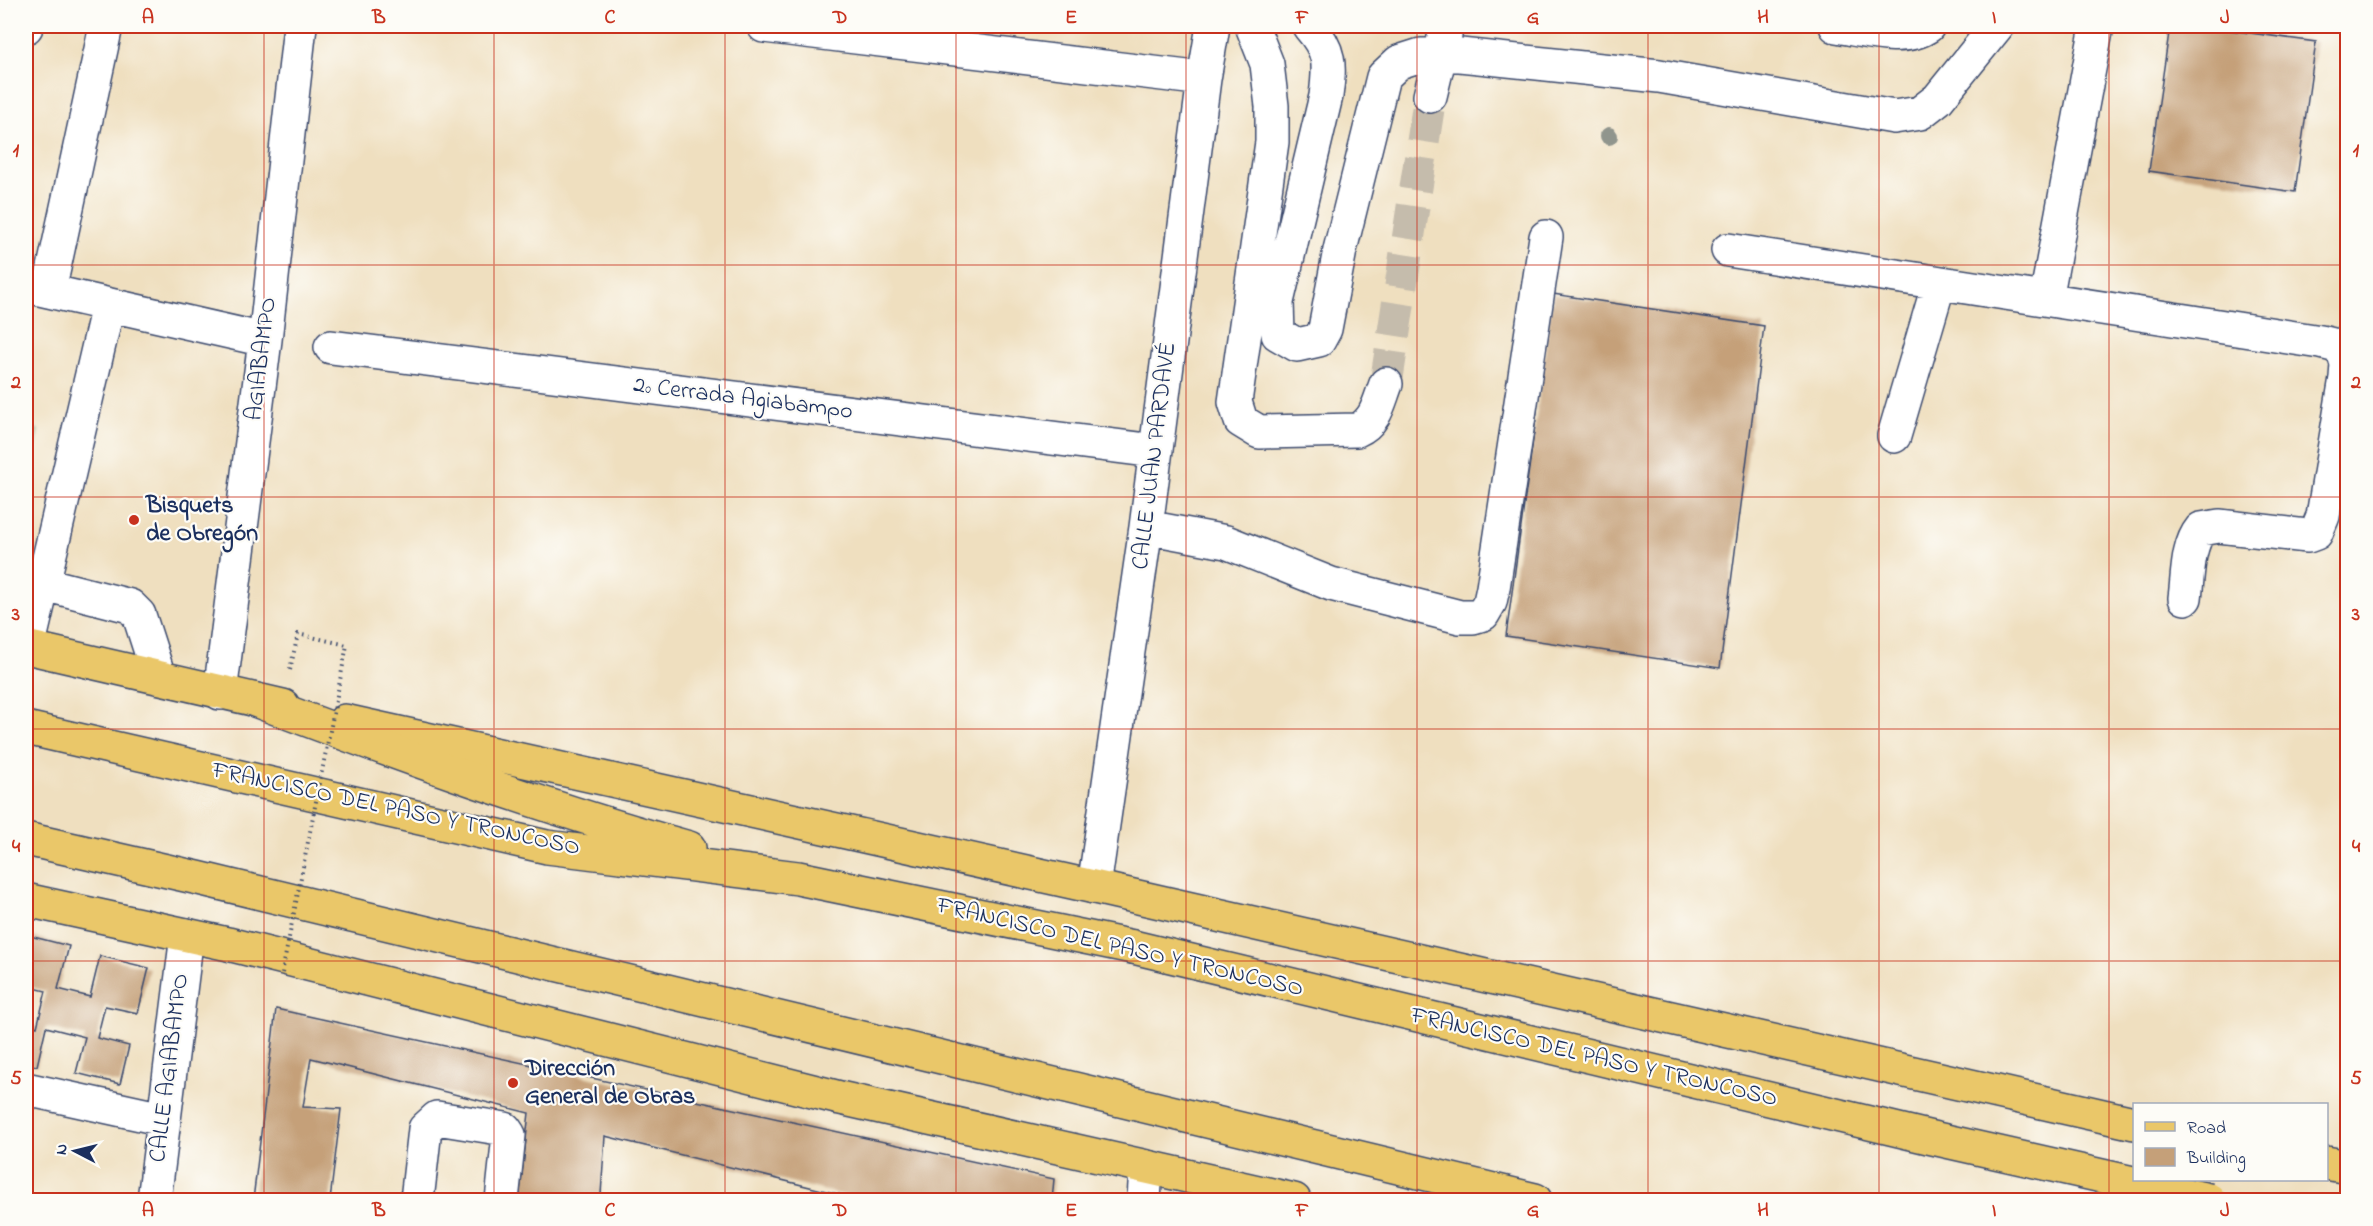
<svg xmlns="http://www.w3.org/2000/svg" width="2373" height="1226" font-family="'Indie Flower',sans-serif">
  <rect width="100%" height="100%" fill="#fdfcf7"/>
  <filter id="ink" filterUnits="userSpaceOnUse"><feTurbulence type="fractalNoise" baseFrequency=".0167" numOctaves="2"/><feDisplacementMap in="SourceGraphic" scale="12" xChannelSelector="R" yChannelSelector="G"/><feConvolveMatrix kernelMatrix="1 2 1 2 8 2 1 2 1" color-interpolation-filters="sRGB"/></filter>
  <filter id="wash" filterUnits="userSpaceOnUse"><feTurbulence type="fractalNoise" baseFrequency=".008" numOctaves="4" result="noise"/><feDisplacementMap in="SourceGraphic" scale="24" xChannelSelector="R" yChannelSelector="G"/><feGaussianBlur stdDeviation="1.35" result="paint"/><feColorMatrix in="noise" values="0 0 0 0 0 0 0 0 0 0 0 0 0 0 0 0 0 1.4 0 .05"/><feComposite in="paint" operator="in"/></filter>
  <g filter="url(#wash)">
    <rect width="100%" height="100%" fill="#efdfbf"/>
    <path fill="#b5d177" stroke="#68806a" stroke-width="1.5" d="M26,428L38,430L26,485Z"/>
    <g id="blocks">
      <path fill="#c5a079" d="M2170,26H2199L2316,42L2295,192L2149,171Z
        M1553,294L1764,326L1720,668L1506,636Z
        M26,444L31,446L26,466Z
        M26,935L69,946L58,989L90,997L100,956L149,968L138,1013L105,1006L97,1038L129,1046L120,1084L76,1073L85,1037L46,1027L37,1066L26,1064V1024L37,1027L46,991L26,986Z
        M276,1009L1054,1179L1052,1200H862L605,1136L601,1194L635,1200H519L529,1113L311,1058L303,1107L341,1109L330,1200H253Z"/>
    </g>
  </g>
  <g filter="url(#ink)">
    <use href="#blocks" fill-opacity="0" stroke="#3b496d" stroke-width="1.5"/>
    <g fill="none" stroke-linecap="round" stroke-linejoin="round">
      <path stroke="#c5bcac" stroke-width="33" stroke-dasharray="33 16" stroke-linecap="butt" d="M1386,384L1430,96"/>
      <g stroke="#3b496d" stroke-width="36">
        <path id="minor" d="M764,26L1204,79
          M1252,26L1267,64L1272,106V142L1235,402L1241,421L1259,432L1357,430C1376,422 1379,402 1386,384
          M1309,26C1331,51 1330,64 1326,96L1277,302L1278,334L1297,345L1319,340L1325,329L1340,250L1383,77L1399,62L1421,55H1460L1659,76L1894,117L1920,113L1938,99L1997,26
          M1836,26C1864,30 1903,43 1928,26
          M26,27V26
          M1430,96L1447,26
          M1728,250L2321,342L2333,345L2343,351L2347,364L2346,378L2323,516L2316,533L2308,536L2298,535L2219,526L2201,529C2187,546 2188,576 2185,598
          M26,286L265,340
          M49,291L106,26
          M2046,299L2097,26
          M331,347L1155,451
          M1894,436L1939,283
          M1146,527L1226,542L1331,584L1460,617H1473L1483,614L1490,602L1493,588L1546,237
          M44,584L130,606L139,615L159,677
          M28,648L108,306
          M220,693L265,340L300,26
          M1094,887L1146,527L1204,79L1213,26
          M26,1089L163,1119
          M154,1200L187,935
          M417,1200L425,1129L437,1118L505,1129L509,1135L502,1200
          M1144,1200L1146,1167"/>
      </g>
      <g stroke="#3b496d" stroke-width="36">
        <path id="major" d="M26,647L283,706
          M345,721L1094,887L2134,1123
          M26,900L228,944L840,1098L1294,1200
          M2326,1163L2348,1167"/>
      </g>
      <g stroke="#3b496d" stroke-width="36">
        <path id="highway" d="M255,700C397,754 542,807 689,848
          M26,728L547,847L798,878L1133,947
          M26,839L198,878L1535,1200"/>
      </g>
      <path stroke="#3b496d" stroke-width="4" stroke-dasharray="1.5 4.5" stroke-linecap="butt" d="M290,670L298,634L347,645"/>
      <use href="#minor" stroke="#fff" stroke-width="33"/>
      <use href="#major" stroke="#eac769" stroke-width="33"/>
      <use href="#highway" stroke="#eac769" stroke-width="33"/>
      <g stroke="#3b496d" stroke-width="36" stroke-linecap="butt">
        <path id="highway-bridge" d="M1133,947L1928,1137L2209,1200"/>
      </g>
      <path stroke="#3b496d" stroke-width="4" stroke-dasharray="1.5 4.5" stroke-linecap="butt" d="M282,973L347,645"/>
      <use href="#highway-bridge" stroke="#eac769" stroke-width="33"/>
    </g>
    <circle fill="#90958d" cx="1609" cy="136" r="9"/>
  </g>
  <path fill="none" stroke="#c8321e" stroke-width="1.5" stroke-opacity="0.55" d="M264,26V1200M494,26V1200M725,26V1200M956,26V1200M1186,26V1200M1417,26V1200M1648,26V1200M1879,26V1200M2109,26V1200M26,265H2348M26,497H2348M26,729H2348M26,961H2348"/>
  <g fill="#c8321e" stroke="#fdfcf7" stroke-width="2">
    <circle cx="134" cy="520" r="6"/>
    <circle cx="513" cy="1083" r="6"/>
  </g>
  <g text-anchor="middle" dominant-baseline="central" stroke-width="4.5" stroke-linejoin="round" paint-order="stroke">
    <g font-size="24" fill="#1b2f5e" stroke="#fdfcf7">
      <text transform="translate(262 359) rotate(-83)">AGIABAMPO</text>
      <text transform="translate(743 399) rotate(7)">2º Cerrada Agiabampo</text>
      <text transform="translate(1155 456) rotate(-83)">CALLE JUAN PARDAVÉ</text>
      <text transform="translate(396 810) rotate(12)">FRANCISCO DEL PASO Y TRONCOSO</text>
      <text transform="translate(1120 948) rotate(13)">FRANCISCO DEL PASO Y TRONCOSO</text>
      <text transform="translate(1594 1058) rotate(13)">FRANCISCO DEL PASO Y TRONCOSO</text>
      <text transform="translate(170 1068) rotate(-83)">CALLE AGIABAMPO</text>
    </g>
    <g font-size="24" font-weight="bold" fill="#1b2f5e" stroke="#fdfcf7" text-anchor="start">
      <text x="146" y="506">Bisquets<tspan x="146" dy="28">de Obregón</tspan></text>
      <text x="525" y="1069">Dirección<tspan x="525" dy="28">General de Obras</tspan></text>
    </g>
  </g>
  <rect width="2373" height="1226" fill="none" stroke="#fdfcf7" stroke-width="66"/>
  <rect x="2133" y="1103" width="195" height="78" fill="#fdfcf7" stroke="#a3aaba" stroke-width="1.5"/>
  <rect x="2145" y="1122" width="30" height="9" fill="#eac769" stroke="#a3aaba" stroke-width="1.5"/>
  <text x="2187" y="1133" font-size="18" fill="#1b2f5e">Road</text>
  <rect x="2145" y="1148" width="30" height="18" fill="#c5a079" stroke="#a3aaba" stroke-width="1.5"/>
  <text x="2187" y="1163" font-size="18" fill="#1b2f5e">Building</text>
  <g transform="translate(75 1151) rotate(277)" stroke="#fdfcf7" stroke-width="4.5" paint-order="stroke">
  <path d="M0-4.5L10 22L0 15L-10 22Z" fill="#1b2f5e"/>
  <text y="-9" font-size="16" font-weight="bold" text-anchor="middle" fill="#1b2f5e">N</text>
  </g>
  <rect x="33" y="33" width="2307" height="1160" fill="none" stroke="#c8321e" stroke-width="2"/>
  <g font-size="20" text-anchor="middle" font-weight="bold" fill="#c8321e">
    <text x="148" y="23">A</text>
    <text x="379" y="23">B</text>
    <text x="610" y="23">C</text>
    <text x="840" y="23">D</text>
    <text x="1071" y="23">E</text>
    <text x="1302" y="23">F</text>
    <text x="1533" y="23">G</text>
    <text x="1763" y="23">H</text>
    <text x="1994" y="23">I</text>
    <text x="2225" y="23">J</text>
    <text x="16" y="156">1</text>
    <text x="2356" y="156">1</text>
    <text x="16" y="388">2</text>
    <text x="2356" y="388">2</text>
    <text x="16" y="620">3</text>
    <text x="2356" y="620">3</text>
    <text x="16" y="852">4</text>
    <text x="2356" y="852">4</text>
    <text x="16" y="1084">5</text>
    <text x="2356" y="1084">5</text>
    <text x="148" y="1216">A</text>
    <text x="379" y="1216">B</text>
    <text x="610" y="1216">C</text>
    <text x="840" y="1216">D</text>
    <text x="1071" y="1216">E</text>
    <text x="1302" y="1216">F</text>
    <text x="1533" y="1216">G</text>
    <text x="1763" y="1216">H</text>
    <text x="1994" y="1216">I</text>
    <text x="2225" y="1216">J</text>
  </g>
</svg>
